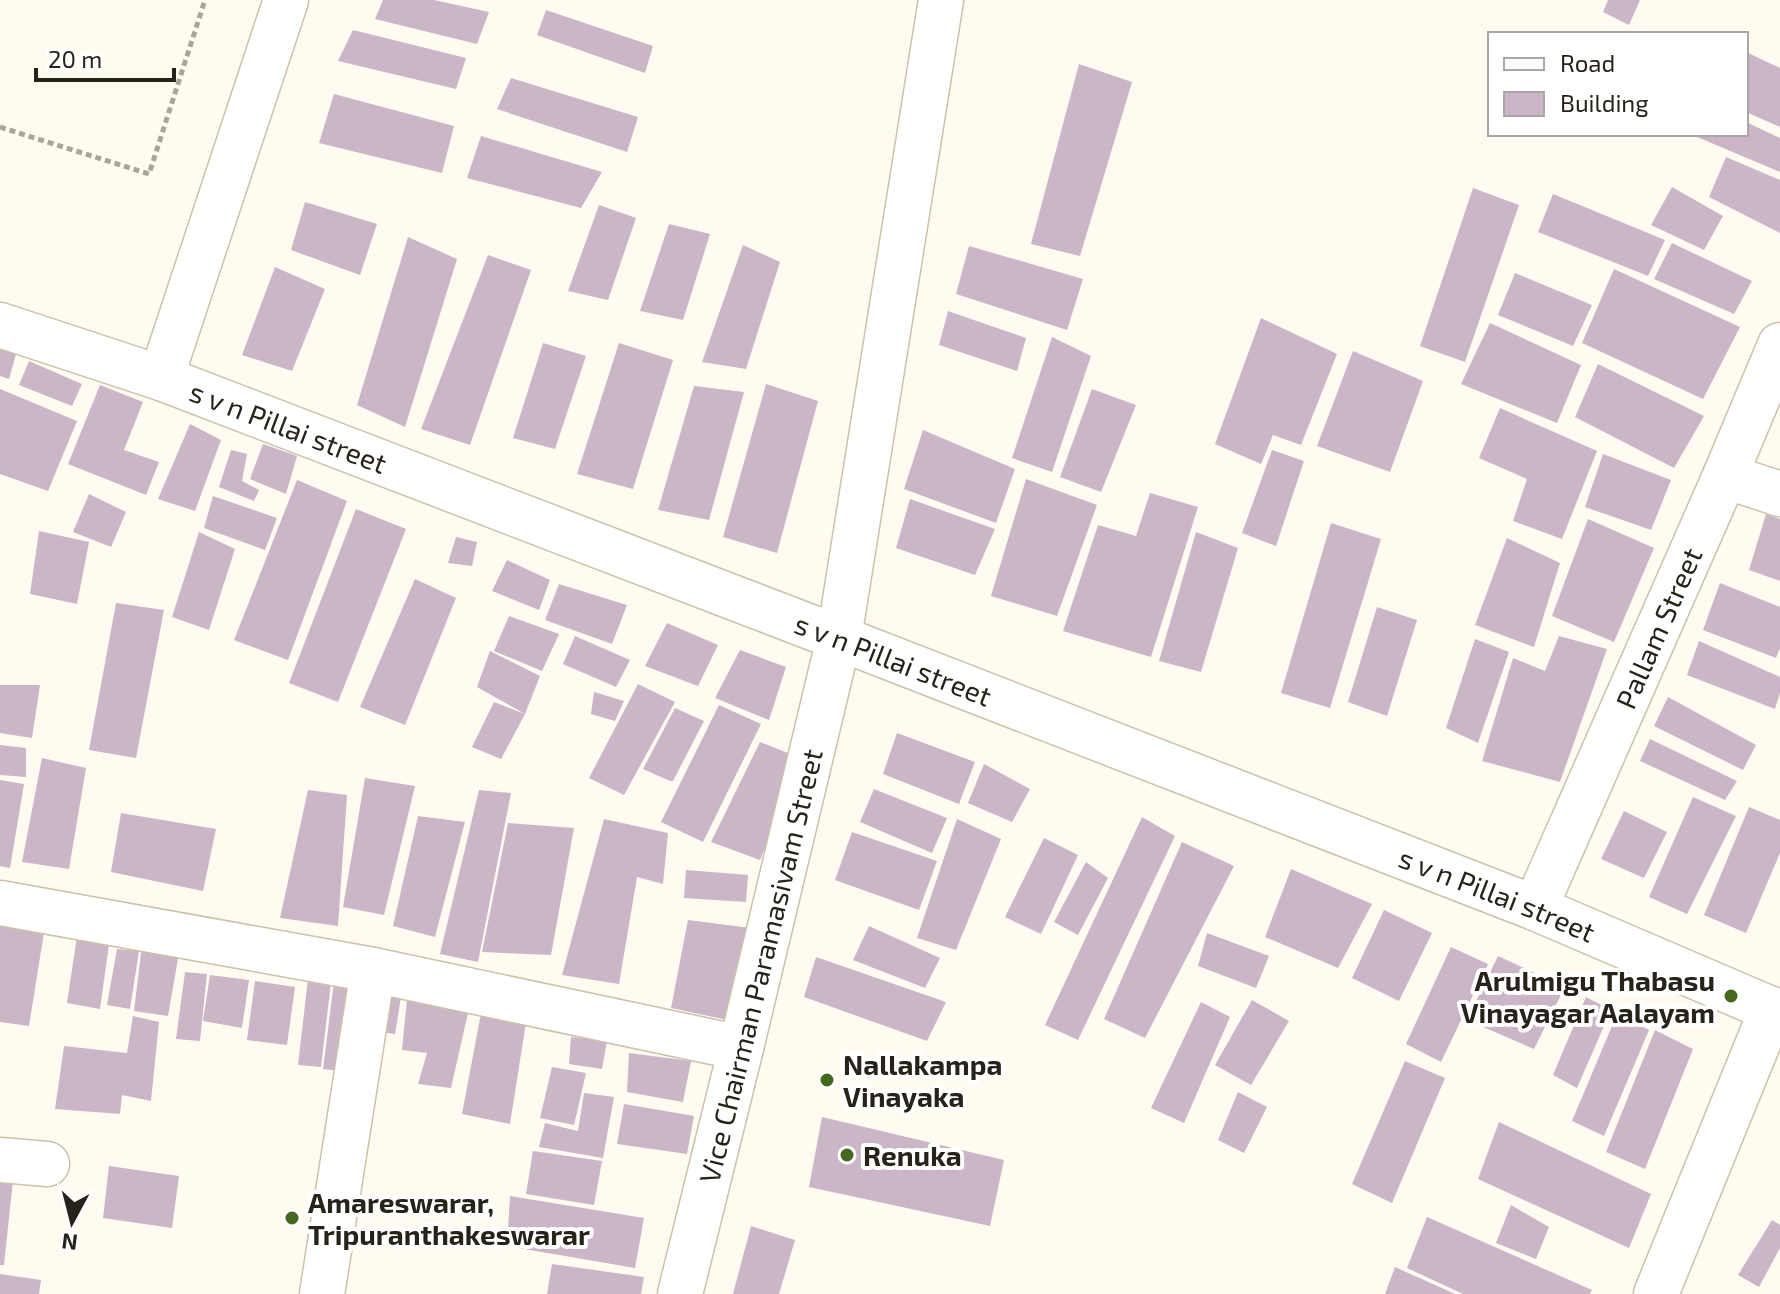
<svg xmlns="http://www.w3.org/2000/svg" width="1780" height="1294" font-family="'Exo 2',sans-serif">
  <rect width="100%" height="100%" fill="#fffbf1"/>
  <path fill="#cbb6c8" d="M383,0H434L489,12L477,44L375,19Z
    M1608,0H1640L1629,25L1603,12Z
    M546,10L653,46L645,73L537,35Z
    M353,30L466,58L456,89L338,61Z
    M1746,52L1780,68V127L1746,112Z
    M1079,64L1132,82L1080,256L1031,244Z
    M511,78L638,117L627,152L497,109Z
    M334,94L454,126L442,173L319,143Z
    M1746,122L1780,138V172L1690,134H1746Z
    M481,136L602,172L581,208L467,178Z
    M1726,157L1780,180V233L1709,197Z
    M1672,187L1723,216L1704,250L1651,225Z
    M1473,188L1519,205L1465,362L1420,346Z
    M1553,194L1665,240L1648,276L1538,232Z
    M305,202L377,224L360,275L291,250Z
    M599,205L636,218L608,300L568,291Z
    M669,224L710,234L683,320L640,311Z
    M408,237L457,259L405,427L357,405Z
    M1672,243L1752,281L1734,314L1654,279Z
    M743,245L780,262L746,369L702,362Z
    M969,246L1083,279L1067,330L956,294Z
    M488,255L531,270L470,445L421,429Z
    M275,267L325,289L292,371L242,355Z
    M1614,269L1740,327L1703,399L1582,343Z
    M1515,273L1592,305L1573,346L1498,315Z
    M948,311L1026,338L1017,371L939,345Z
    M1261,318L1337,354L1301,445L1273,435L1261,464L1215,444Z
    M1490,323L1581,365L1557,423L1461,384Z
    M1052,337L1091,356L1052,472L1012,458Z
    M543,343L586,356L555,449L513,438Z
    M619,343L673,360L633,489L577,474Z
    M0,348L16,354L9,379L0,376Z
    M1353,351L1423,381L1390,472L1317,446Z
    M29,361L82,384L72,406L19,385Z
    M1598,364L1704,416L1674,468L1575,417Z
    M766,384L818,401L777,553L723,537Z
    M100,385L143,402L124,450L159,462L146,495L68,464Z
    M694,386L744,392L709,520L658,510Z
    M0,389L77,421L48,491L0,474Z
    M1092,389L1136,405L1101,492L1060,477Z
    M1500,408L1597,451L1562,539L1513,521L1527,479L1479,458Z
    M190,424L221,440L195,511L158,499Z
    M923,430L1015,469L996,523L904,489Z
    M263,444L297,456L286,494L250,479Z
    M231,450L247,454L242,481L259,490L254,501L219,487Z
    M1272,450L1304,461L1276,546L1242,533Z
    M1603,454L1671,480L1651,530L1585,507Z
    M1026,479L1097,505L1057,616L991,596Z
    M297,480L347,501L288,660L234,640Z
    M1150,493L1198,507L1151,657L1063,631L1098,525L1136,536Z
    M89,494L126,512L111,547L73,532Z
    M213,496L277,518L265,550L204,528Z
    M910,499L995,529L975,575L896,548Z
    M356,509L406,529L338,702L289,683Z
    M1766,514L1780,519V581L1749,570Z
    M1588,519L1654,548L1614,642L1552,616Z
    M1331,523L1381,539L1330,708L1281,693Z
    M39,531L89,542L77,604L30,594Z
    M199,532L235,549L209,630L172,617Z
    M1196,532L1238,548L1201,672L1159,661Z
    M456,537L477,542L472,566L448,563Z
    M1507,538L1560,563L1534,647L1475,625Z
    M507,560L550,580L539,610L492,591Z
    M415,579L456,598L405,725L360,707Z
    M1720,583L1780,607V648L1776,658L1703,630Z
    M559,584L627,605L612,644L545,620Z
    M116,603L164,610L136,758L89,750Z
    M1377,607L1417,620L1387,716L1348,702Z
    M509,616L559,634L542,671L494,651Z
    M667,623L718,645L698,686L645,666Z
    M575,636L630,660L616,687L563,664Z
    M1559,636L1607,649L1560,782L1482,761L1513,658L1545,671Z
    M1475,639L1509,652L1478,743L1446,728Z
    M1699,641L1780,677V693L1775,709L1687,675Z
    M740,650L786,667L769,720L715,698Z
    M490,651L540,676L525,714L501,759L472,747L494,702L525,714L477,687Z
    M638,684L675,702L624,795L589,778Z
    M0,685H40L32,738L0,733Z
    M594,692L624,701L615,721L591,714Z
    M1668,697L1756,745L1743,770L1654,726Z
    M719,705L761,724L703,842L661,822Z
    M675,708L704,721L673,781H670L643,769Z
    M897,733L975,762L959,804L883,774Z
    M1650,739L1737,781L1725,800L1640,761Z
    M760,742L803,759L760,860L711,842Z
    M0,745L26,748V777L0,775Z
    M42,758L86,768L69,869L22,862Z
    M984,764L1030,789L1012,822L968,803Z
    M365,778L415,786L384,915L343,907Z
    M0,780L24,784L10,868L0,866Z
    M874,789L947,818L932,853L860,822Z
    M308,790L347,795L338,926L280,918Z
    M479,790L511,793L478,962L440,954Z
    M1693,797L1736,816L1687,914L1649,897Z
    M1749,807L1780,820V853L1746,933L1704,915Z
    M1624,811L1667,832L1644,878L1601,859Z
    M121,813L216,829L203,891L111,872Z
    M418,816L465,822L435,937L393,926Z
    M1142,817L1175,836L1078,1040L1045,1025Z
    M604,819L668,833L663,884L637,877L619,984L562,975Z
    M957,819L1001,839L956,950L917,938Z
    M508,823L574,828L551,955L482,952Z
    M852,832L937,861L919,910L835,880Z
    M1044,838L1078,855L1041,934L1005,917Z
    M1182,842L1234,866L1145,1038L1104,1019Z
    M1086,862L1108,878L1078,935L1054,922Z
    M1291,869L1372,904L1338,968L1265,937Z
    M686,870L748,875L746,902L684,898Z
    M1384,910L1432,933L1399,1001L1352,978Z
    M0,915L46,920L29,1026L0,1022Z
    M688,920L751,928L737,1022L671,1008Z
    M79,923L111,930L100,1009L67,1003Z
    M869,926L940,958L925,988L853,960Z
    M1207,933L1269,956L1256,988L1198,966Z
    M143,937L181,942L168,1016L134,1011Z
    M1451,947L1488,964L1441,1062L1406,1044Z
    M117,949L139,951L130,1009L107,1005Z
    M1498,956L1565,987L1534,1049L1467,1020Z
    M816,957L946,1002L927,1041L804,997Z
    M309,970L332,974L321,1067L298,1065Z
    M185,972L207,974L200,1041L176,1039Z
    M335,974L365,978L350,1072L323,1069Z
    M210,975L249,980L242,1028L203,1021Z
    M255,981L295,987L287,1045L247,1040Z
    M378,982L403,985L395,1034L367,1030Z
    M408,989L470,1004L451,1088L418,1084L427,1053L402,1050Z
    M1586,997L1611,1010L1577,1088L1553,1075Z
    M1252,1000L1289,1021L1251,1085L1215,1065Z
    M1201,1002L1230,1017L1184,1123L1151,1108Z
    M482,1008L527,1016L510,1124L462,1114Z
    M1617,1014L1649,1030L1604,1136L1572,1121Z
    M133,1016L159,1022L151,1101L122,1095L120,1114L55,1109L64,1046L127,1053Z
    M1655,1030L1693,1049L1645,1169L1606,1152Z
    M571,1037L607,1041L602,1069L569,1064Z
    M629,1053L691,1061L683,1102L627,1092Z
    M1405,1061L1445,1078L1392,1203L1352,1184Z
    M552,1067L586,1073L574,1125L540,1118Z
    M1238,1092L1267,1107L1244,1153L1218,1140Z
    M584,1093L614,1097L603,1158L539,1147L545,1123L578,1131Z
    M624,1104L694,1116L687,1154L617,1144Z
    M822,1117L1004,1160L990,1226L809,1187Z
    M1499,1122L1651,1194L1629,1248L1478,1179Z
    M533,1151L602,1161L594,1205L526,1194Z
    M109,1166L179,1176L172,1228L103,1218Z
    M0,1170L14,1171L4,1265H0Z
    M510,1196L644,1218L635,1268L507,1246Z
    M1511,1205L1549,1227L1536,1259L1496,1243Z
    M1427,1217L1592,1290L1590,1294H1463L1407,1268Z
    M1772,1220L1780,1225V1248L1759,1287L1738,1275Z
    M751,1226L795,1240L779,1294H733Z
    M552,1264L644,1277L641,1294H547Z
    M1395,1267L1455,1294H1385Z
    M0,1274L41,1280L39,1294H0Z"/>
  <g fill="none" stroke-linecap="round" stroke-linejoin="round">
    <g stroke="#cbc2aa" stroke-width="47">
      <g id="minor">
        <path id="s1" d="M0,325L161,378L839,638L1535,908L1780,1013"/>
        <path d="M161,378L286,0"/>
        <path d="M1725,476L1780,494"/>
        <path d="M0,903L373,970L741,1048"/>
        <path id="s2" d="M1535,908L1725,476L1780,345"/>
        <path d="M0,1160L47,1164"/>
        <path d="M322,1294L373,970"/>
        <path id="s3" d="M680,1294L741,1048L839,638L941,0"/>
        <path d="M1656,1294L1772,1009"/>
      </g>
    </g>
    <path stroke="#a9a59b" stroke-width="5" stroke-dasharray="6 4" stroke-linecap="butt" d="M0,127L149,174L205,0"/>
    <use href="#minor" stroke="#fff" stroke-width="44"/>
  </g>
  <g fill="#46671e" stroke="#fff" stroke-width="3">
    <circle cx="1731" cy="996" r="8"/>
    <circle cx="827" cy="1080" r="8"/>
    <circle cx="847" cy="1155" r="8"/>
    <circle cx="292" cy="1218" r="8"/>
  </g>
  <g text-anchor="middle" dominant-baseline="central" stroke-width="8" stroke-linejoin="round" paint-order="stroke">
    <g font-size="28" fill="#27231a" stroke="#fff">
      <text stroke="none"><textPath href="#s1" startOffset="306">s v n Pillai street</textPath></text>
      <text stroke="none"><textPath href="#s2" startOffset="306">Pallam Street</textPath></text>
      <text stroke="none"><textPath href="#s1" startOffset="954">s v n Pillai street</textPath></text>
      <text stroke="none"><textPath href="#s1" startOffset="1602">s v n Pillai street</textPath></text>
      <text stroke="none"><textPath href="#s3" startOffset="338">Vice Chairman Paramasivam Street</textPath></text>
    </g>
    <g font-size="28" font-weight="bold" fill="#27231a" stroke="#fff" text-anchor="start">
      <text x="1715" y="980" text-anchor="end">Arulmigu Thabasu<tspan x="1715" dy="32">Vinayagar Aalayam</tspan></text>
      <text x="843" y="1064">Nallakampa<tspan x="843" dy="32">Vinayaka</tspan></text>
      <text x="863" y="1155">Renuka</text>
      <text x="308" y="1202">Amareswarar,<tspan x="308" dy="32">Tripuranthakeswarar</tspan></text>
    </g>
  </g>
  <rect x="1488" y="32" width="260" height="104" fill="#ffffff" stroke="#a9a7a3" stroke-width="2"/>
  <rect x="1504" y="58" width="40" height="12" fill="#ffffff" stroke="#a9a7a3" stroke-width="2"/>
  <text x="1560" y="72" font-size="24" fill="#27231a">Road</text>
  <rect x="1504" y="92" width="40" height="24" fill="#cbb6c8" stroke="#a9a7a3" stroke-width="2"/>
  <text x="1560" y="112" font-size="24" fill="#27231a">Building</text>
  <g transform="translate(72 1222) rotate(187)" stroke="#ffffff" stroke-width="6" paint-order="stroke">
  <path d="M0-6L14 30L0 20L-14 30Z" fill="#27231a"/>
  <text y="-12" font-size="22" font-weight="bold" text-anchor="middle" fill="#27231a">N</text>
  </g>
  <path d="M36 68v12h138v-12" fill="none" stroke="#27231a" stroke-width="4"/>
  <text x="48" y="68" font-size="24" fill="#27231a" stroke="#ffffff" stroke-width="6" paint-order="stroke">20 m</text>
</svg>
